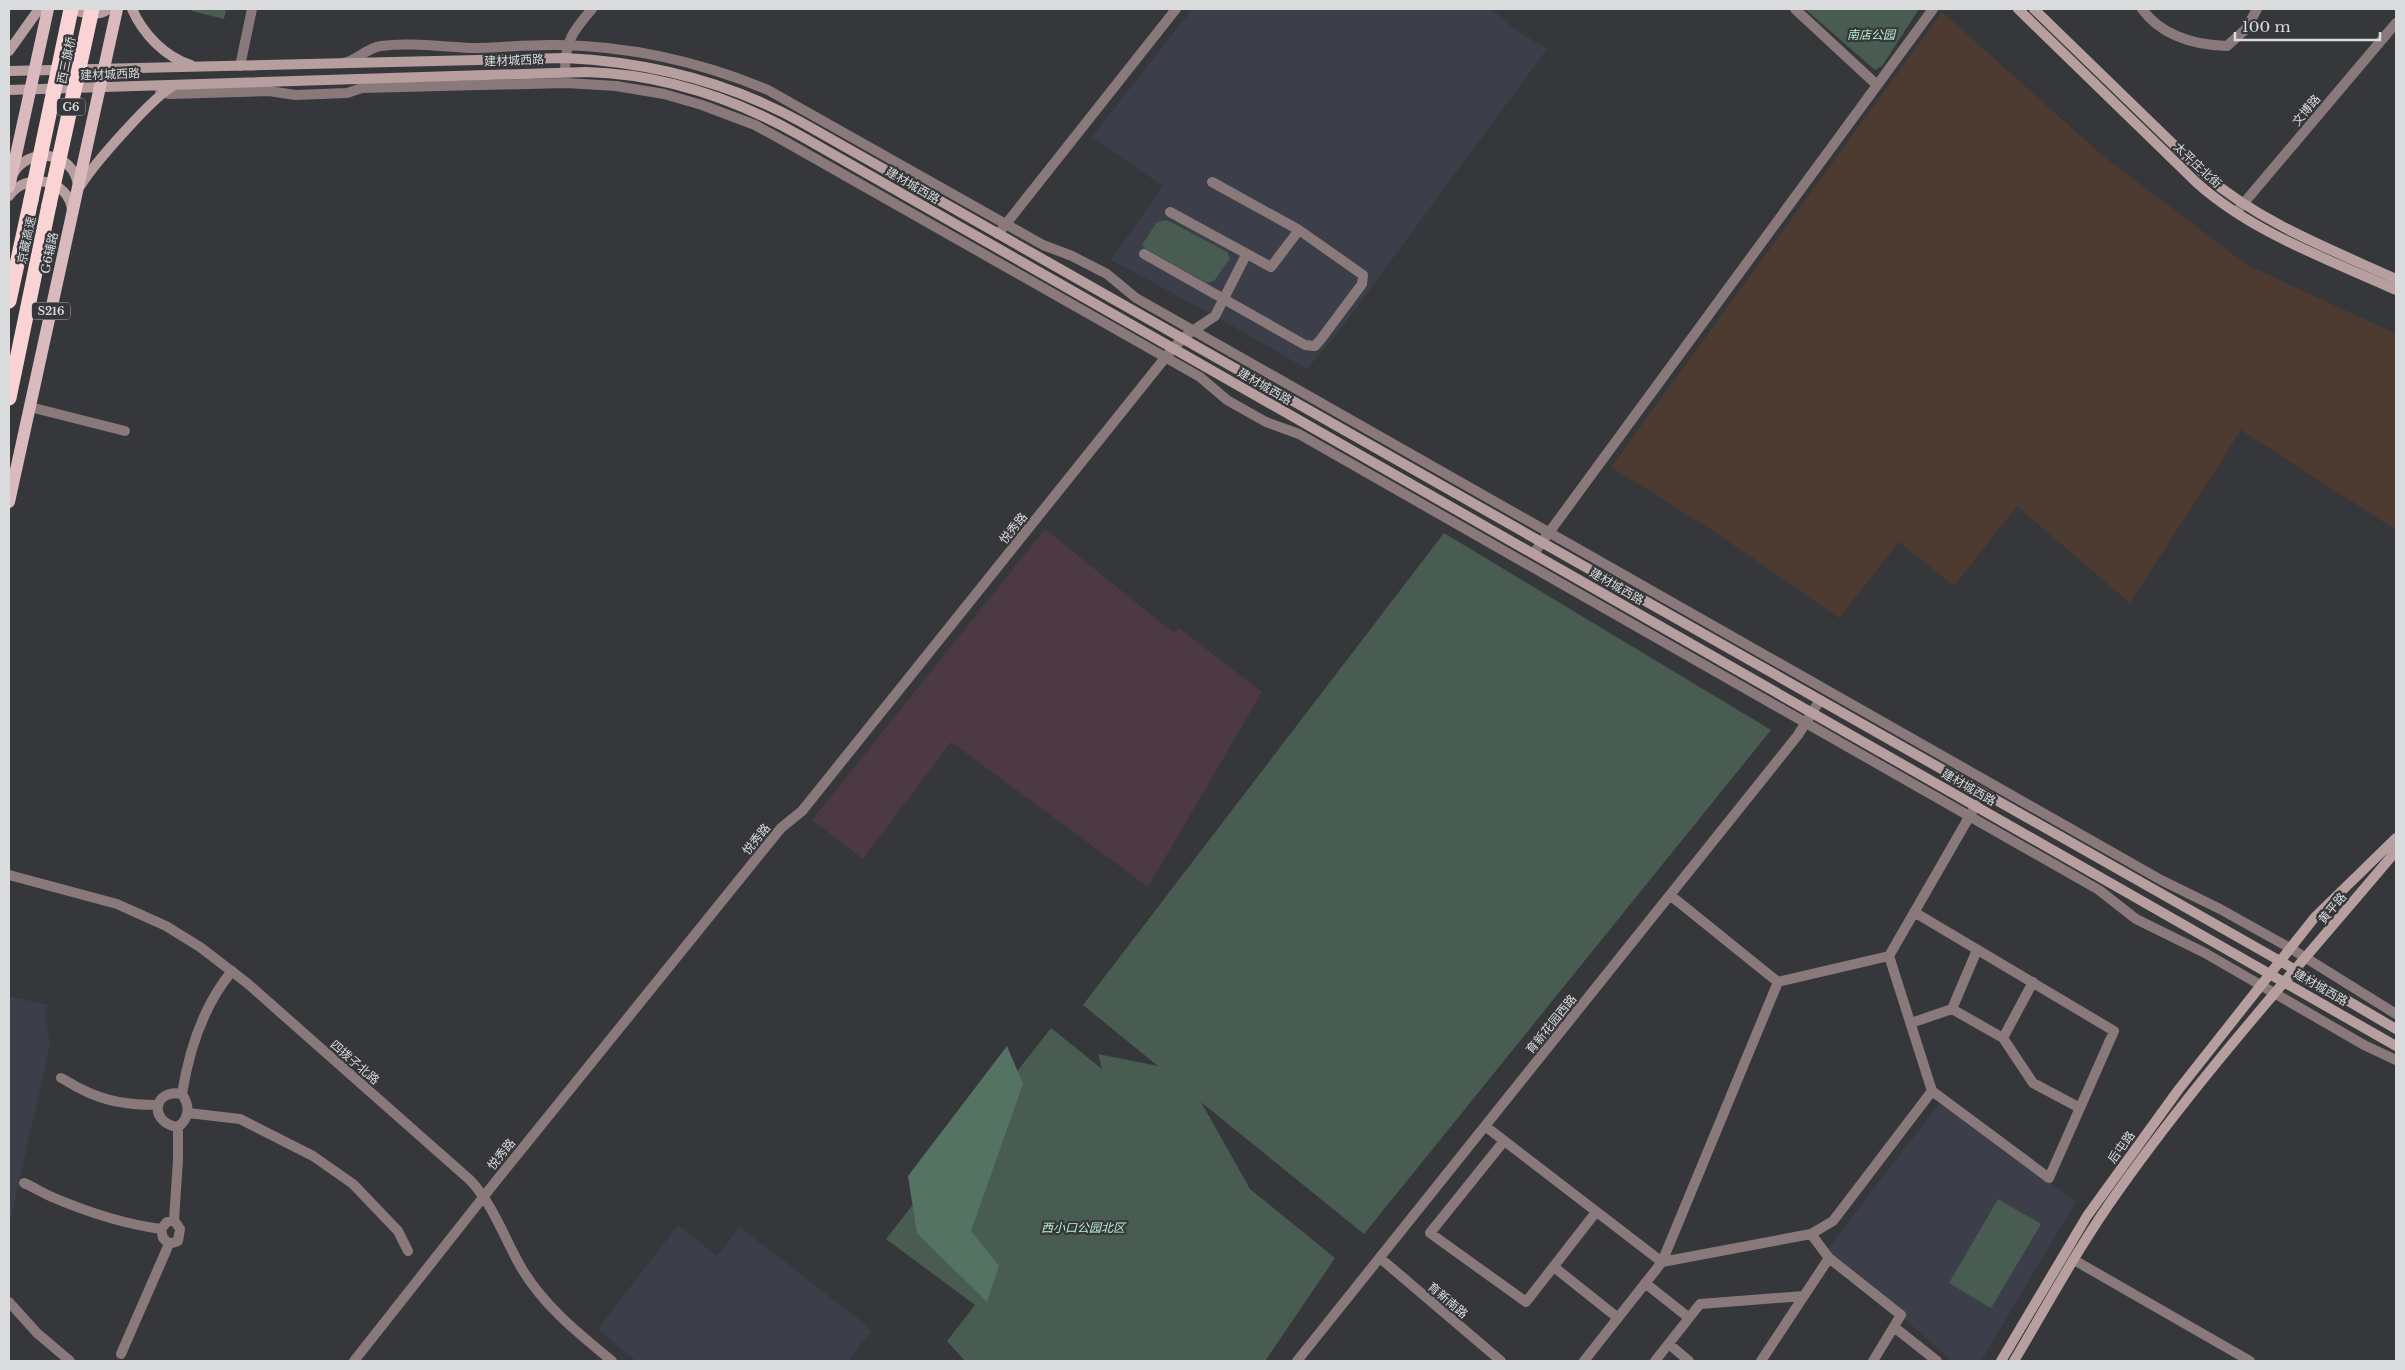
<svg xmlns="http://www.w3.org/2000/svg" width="2405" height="1370" font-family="'Libre Baskerville','Noto Sans SC',serif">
  <rect width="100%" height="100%" fill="#36373b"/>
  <path fill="#4d3b31" d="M1942,12L2103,156L2247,265L2396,334V530L2241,430L2130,603L2017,506L1954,586L1899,542L1839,618L1715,532L1611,467Z"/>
  <path fill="#4c3941" d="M1045,529L1174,633L1179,628L1262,692L1148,887L951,742L863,859L812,820Z"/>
  <path fill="#3c3f49" d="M1192,9H1491L1516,30L1547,49L1342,327L1307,369L1215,316L1111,260L1163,186L1092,137Z
    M9,996L48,1005L45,1015L50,1045L9,1226Z
    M1942,1100L2076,1202L1981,1361H1952L1827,1250Z
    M678,1225L717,1256L740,1227L866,1325L871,1332L848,1361H636L598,1329Z"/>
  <path fill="#495c51" d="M193,9H226L224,19L192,11Z
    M1805,9H1919L1882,66L1875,70Z
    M1167,220L1227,252L1230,258L1214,281L1207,283L1146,249L1142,245L1157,222Z
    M1444,533L1771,730L1364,1234L1201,1102L1250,1189L1335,1258L1265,1361H965L947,1341L975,1305L886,1239L1051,1028L1102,1069L1098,1054L1158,1066L1083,1005Z
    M1998,1199L2041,1224L1991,1308L1949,1283Z"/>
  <path fill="#557362" d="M1007,1046L1023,1084L971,1231L999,1266L987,1302L917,1233L908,1176Z"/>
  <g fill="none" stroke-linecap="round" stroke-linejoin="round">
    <path stroke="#89797a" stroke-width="10" d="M1795,9L1877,85
      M2142,9C2162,36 2195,45 2227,46L2246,29L2257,9
      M565,71C565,41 573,31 592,9
      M1170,212L1271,267L1299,230
      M998,234L1176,9
      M1144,254L1305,345L1315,346L1321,339L1362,284L1363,275L1299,230L1212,182
      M30,407L125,431
      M1534,553L1933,9
      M1670,895L1778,982
      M1914,912L2114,1031L2049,1178L1932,1091
      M1977,950L1952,1009L2003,1038L2033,982
      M1911,1023L1952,1009
      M2003,1038L2033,1083L2080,1108
      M61,1078C68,1081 74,1086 81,1089C106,1102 130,1105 158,1105
      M182,1094C153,1088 148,1123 178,1127C190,1118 190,1106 182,1094C189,1050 203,1006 232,971
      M188,1113L240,1119L313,1156L353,1184L398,1231L408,1251
      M1485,1126L1662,1262L1778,982L1889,956L1976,805
      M1504,1141L1430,1233L1526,1302L1596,1212
      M24,1183C34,1187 42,1193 52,1197C87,1212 124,1224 161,1229
      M174,1220L178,1160V1127
      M1380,1258L1501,1361
      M1829,1258L1901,1315L1873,1361
      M2074,1260L2250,1361
      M1554,1267L1618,1318
      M1645,1283L1688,1317
      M9,1302L37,1333L70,1361
      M1894,1327L1937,1361
      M1669,1344L1689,1361
      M121,1354L169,1244L178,1241L180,1229L174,1220L167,1222L161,1229L163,1238L169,1244
      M354,1361L496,1181L781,828L802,811L1173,348L1188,334L1215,316L1246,255
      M1297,1361L1798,735L1820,700
      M1584,1361L1662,1262L1811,1234L1833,1221L1932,1091L1889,956
      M1655,1361L1700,1304L1804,1296
      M1761,1361L1829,1258L1811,1234"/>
    <path stroke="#89797a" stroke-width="10" d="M343,63C357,61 366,48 381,46C411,42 441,47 471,48C500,48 529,44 558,45C631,46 701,62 768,90L1043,245L1072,256L1107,274L1136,298L2161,880L2220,909L2290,948L2396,1014
      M240,66L252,9
      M160,91L169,94L269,91L295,95L347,93L362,88L566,83L616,86L664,94L702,105L755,125L786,142L1200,377L1227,400L1266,422L1299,434L2099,890L2136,919L2205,953L2364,1045L2396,1060
      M2238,210L2396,23
      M9,875L117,904L166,926L200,947L247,983L470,1180C493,1204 505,1240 522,1269C545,1307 578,1333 612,1361"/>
    <path stroke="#b79e9f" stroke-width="10" d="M70,9C83,13 96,18 109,9
      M132,9C143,34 165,57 191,65
      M2018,9L2197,183C2253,233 2328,259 2396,290
      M2034,9L2205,175C2261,223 2330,249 2396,279
      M9,51L39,9
      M9,71L565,58C650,62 727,81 801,122L2280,961L2396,1029
      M9,90L586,72C664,74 734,98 801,136L2396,1046
      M13,174C29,145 74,152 78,185
      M81,185C93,165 155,94 175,85
      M9,196C26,171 70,179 72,211
      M2001,1361L2087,1216L2179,1089L2315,917L2396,838
      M2014,1361C2048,1304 2080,1244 2119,1190C2203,1071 2302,963 2396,851"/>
    <path stroke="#dababc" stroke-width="12" d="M9,187L48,9
      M9,502L117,9"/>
    <path stroke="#fad4d5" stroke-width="15" d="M9,301L31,200
      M9,398L49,205"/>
    <path stroke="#fad4d5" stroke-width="15" d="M31,200L71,9
      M49,205L92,9"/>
  </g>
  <g text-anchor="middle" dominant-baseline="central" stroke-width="4.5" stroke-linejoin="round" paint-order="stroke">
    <g fill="#36373b" stroke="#a9aaac" stroke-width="1">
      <rect x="57" y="98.5" width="28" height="17" rx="4"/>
      <rect x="32" y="302.5" width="38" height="17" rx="4"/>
    </g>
    <g font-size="11" font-weight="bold" fill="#dadbdd">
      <text x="71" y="107">G6</text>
      <text x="51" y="311">S216</text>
    </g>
    <g font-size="12" font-style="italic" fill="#b7f1d0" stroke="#36373b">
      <text x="1871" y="34">南店公园</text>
      <text x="1083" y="1227">西小口公园北区</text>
    </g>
    <g font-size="12" fill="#dadbdd" stroke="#36373b">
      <text transform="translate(66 60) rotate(-78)">西三旗桥</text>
      <text transform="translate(514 60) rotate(-2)">建材城西路</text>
      <text transform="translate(110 74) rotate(-2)">建材城西路</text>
      <text transform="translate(2306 110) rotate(-50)">文博路</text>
      <text transform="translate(2198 165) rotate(43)">太平庄北街</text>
      <text transform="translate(913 185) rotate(30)">建材城西路</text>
      <text transform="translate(26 240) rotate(-78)">京藏高速</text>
      <text transform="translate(49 253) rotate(-78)">G6辅路</text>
      <text transform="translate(1265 386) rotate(30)">建材城西路</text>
      <text transform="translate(1013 528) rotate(-51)">悦秀路</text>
      <text transform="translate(1617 586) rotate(30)">建材城西路</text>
      <text transform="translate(1969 787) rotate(30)">建材城西路</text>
      <text transform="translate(756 839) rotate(-51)">悦秀路</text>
      <text transform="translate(2332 908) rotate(-50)">黄平路</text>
      <text transform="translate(2321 987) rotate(30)">建材城西路</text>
      <text transform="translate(1551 1024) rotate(-51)">育新花园西路</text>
      <text transform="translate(355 1062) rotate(41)">四拨子北路</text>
      <text transform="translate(2121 1147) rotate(-54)">后屯路</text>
      <text transform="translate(501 1154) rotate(-51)">悦秀路</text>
      <text transform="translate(1448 1300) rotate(40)">育新南路</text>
    </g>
  </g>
  <rect width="2405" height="1370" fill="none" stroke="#dadbdd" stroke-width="20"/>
  <path d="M2235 32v8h145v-8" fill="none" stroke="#dadbdd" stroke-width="2.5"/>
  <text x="2242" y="32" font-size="15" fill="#dadbdd" stroke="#36373b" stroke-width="4" paint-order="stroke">100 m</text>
</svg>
